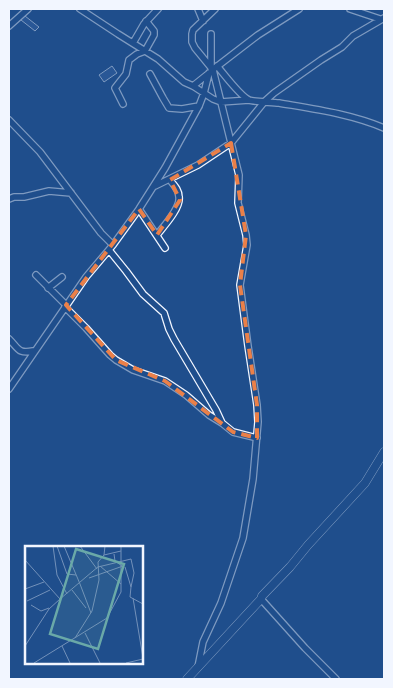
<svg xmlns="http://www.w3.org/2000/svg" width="393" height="688" font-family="'Archivo Narrow',sans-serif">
  <rect width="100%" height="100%" fill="#1f4e8c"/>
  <path fill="#3563a3" stroke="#f2f6ff" d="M25,16L39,27L35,31L21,20Z
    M112,66L117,73L104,82L99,75Z"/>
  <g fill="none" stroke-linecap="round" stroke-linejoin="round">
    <g stroke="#f2f6ff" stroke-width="8">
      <path id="street" d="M80,9L118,34L158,59L184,82L193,86L213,99L221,102L249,100
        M198,9L203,21
        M350,9L380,19
        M9,26L28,9
        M133,43L144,24L158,9
        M217,66C224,74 240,96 249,100C254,102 272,102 279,103C314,109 351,114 384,128
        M211,68V34
        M215,68L258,35L299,9
        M150,74L163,98L169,108L182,109L199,106
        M193,86L208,74
        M123,104L115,88L126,74L129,60L137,54L145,51L154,35V31L146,21
        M9,120L40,152L101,233L113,245
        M155,186L198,165L231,143L265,101L274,93L321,60L342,47L353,36L384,18
        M9,199L14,197H24L49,191L71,193
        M139,209L165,248
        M157,235C163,227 181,208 179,197C179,190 174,185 170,180
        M109,250L126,271L143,294L164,313L169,329L174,339L216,410L222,423L233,432L257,438
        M36,275L66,305
        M48,288L62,277
        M65,307L86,328L110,355L116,360L133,370L165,381L186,395L209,415L222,423
        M9,339C19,349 18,354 33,351
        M9,389L86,277L113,245L139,209L165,168L199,106L204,93L209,73
        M261,599L305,648L336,679
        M198,667L203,642L221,603L243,538L253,479L258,422L257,405L248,346L240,285L247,245L246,235L238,203L239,175L213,70L195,48L192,42V34L193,30L215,9"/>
    </g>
    <g stroke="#f2f6ff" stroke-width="9">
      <path id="secondary" d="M187,679L261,599L262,596L290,567L308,545L365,483L384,452"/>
    </g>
    <use href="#street" stroke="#1f4e8c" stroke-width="5.5"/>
    <use href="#secondary" stroke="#1f4e8c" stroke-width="8"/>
  </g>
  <path d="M0 0H393V688H0ZM231,143L246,235L240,285L257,405V438L233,432L165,381L116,360L66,305L139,209L157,235L180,200L170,180Z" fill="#1f4e8c" fill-opacity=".55" fill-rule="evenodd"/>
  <path fill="none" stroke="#ea8049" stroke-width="4" stroke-dasharray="10 6" stroke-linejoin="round" d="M231,143L246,235L240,285L257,405V438L233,432L165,381L116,360L66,305L139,209L157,235L180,200L170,180Z"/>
  <g transform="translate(25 546)">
    <rect width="118" height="118" fill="#1f4e8c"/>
    <path fill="none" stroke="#7391ba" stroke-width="1" d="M28,0L32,29L42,48M32,0L42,28L51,29M39,0L55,38M55,0L72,23M89,8L90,15L97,20M79,9L96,5M0,14L35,53L74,20M75,20L96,38M73,21L106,13L109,27L106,41M100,21L106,41L105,51L118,58M64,32L98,20M55,38L66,67M0,43L19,36M47,44L61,62M108,52L118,112M2,55L25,44M6,59L16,65L24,62M60,87L75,117M50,92L67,65L74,34L73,16L79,9L80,0M0,100L24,63L35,53M37,100L45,117M9,117L82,72L96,46V0M101,117L118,113"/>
    <path fill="#6aa9a8" fill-opacity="0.15" stroke="#6aa9a8" stroke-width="2.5" d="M51,3L99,18L73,103L25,88Z"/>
    <rect width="118" height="118" fill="none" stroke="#f2f6ff" stroke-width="2.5"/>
  </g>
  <rect width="393" height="688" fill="none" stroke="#f2f6ff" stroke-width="20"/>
</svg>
